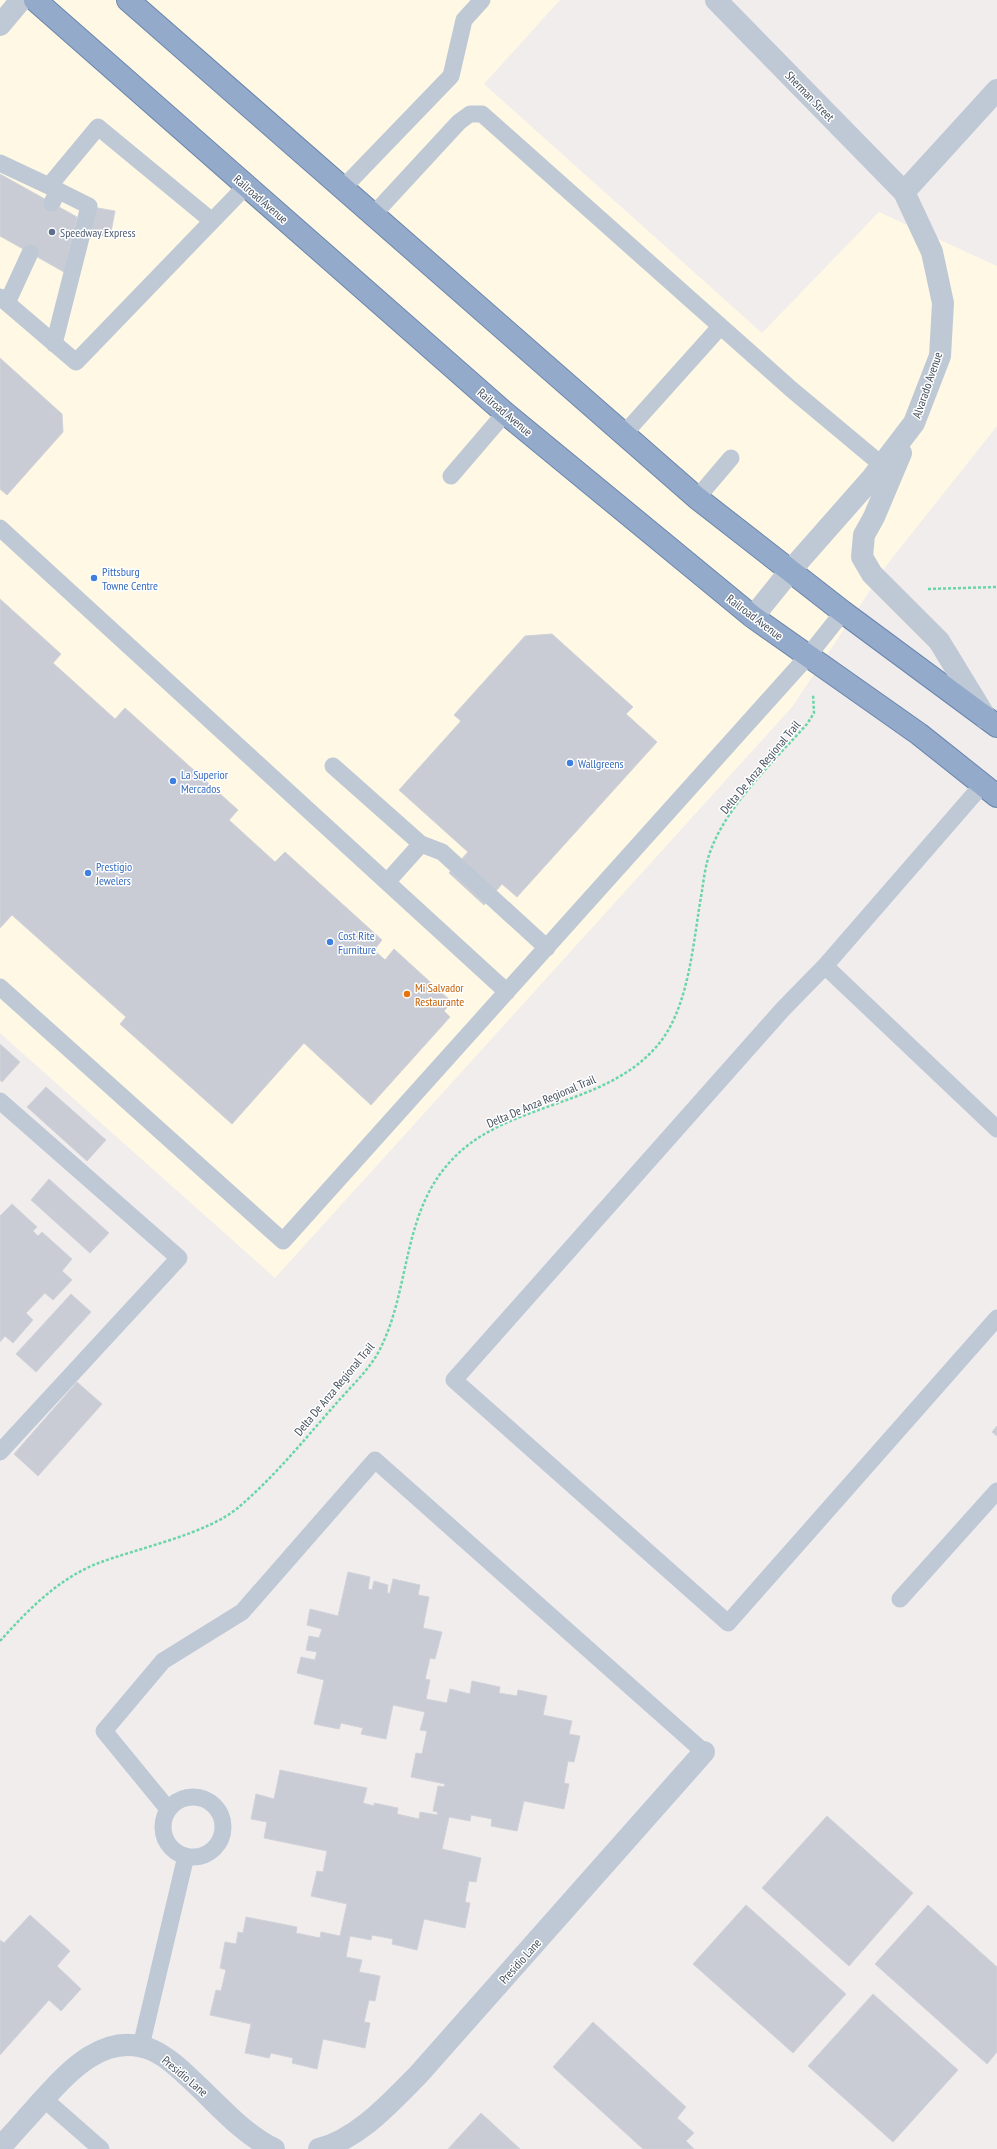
<svg xmlns="http://www.w3.org/2000/svg" width="997" height="2149" font-family="'PT Sans Narrow',sans-serif">
  <rect width="100%" height="100%" fill="#f1eded"/>
  <path fill="#fef8e4" d="M0,0H560L484,84L762,333L879,212L997,266V426L889,562L792,707L275,1278L0,1033Z"/>
  <path fill="#c9ccd4" stroke="#d1d3da" d="M0,174L77,217L64,272L0,236Z
    M92,207L115,211L110,237L87,233Z
    M0,358L62,414L63,432L7,495L0,489Z
    M0,599L61,654L53,663L115,719L125,708L238,810L229,820L275,862L285,852L382,940L374,950L385,960L394,949L452,1002L444,1011L450,1017L371,1105L304,1043L232,1124L120,1024L126,1017L12,915L0,928Z
    M552,634L633,707L626,714L657,742L517,897L502,884L484,905L449,873L468,852L399,790L461,721L454,715L525,636Z
    M0,1044L20,1062L2,1082L0,1080Z
    M46,1087L106,1140L87,1161L27,1107Z
    M49,1179L109,1233L90,1253L31,1200Z
    M12,1204L37,1227L33,1231L38,1236L42,1232L72,1259L62,1271L72,1280L53,1300L45,1293L26,1313L33,1320L13,1343L5,1336L0,1342V1216Z
    M71,1294L91,1312L36,1372L16,1354Z
    M77,1382L102,1404L38,1476L14,1454Z
    M997,1426V1436L992,1432Z
    M348,1572L370,1577L368,1589L372,1590L374,1581L388,1585L387,1593H390L393,1579L420,1585L418,1595L429,1597L423,1628L442,1632L435,1659L430,1658L425,1679L430,1680L426,1699L447,1703L450,1689L470,1694L472,1681L500,1687L499,1693L517,1696L518,1690L547,1696L543,1715L572,1721L569,1734L580,1736L574,1762L568,1761L564,1783L569,1784L564,1809L524,1801L517,1831L491,1826L492,1819L471,1815L470,1821L449,1817L442,1849L481,1858L476,1882L469,1881L465,1902L470,1903L465,1928L424,1919L417,1950L392,1944L393,1939L372,1935L371,1940L350,1936L346,1957L362,1960L359,1972L380,1976L375,2001L369,2000L364,2022L370,2023L365,2048L323,2039L317,2069L292,2063L293,2058L271,2053L269,2058L245,2053L251,2024L210,2015L216,1990L221,1991L226,1970L220,1968L225,1942L236,1944L238,1932L243,1933L246,1917L297,1927L296,1933L320,1938L321,1932L340,1936L347,1904L311,1896L317,1871L323,1872L327,1851L264,1838L267,1822L251,1819L256,1794L274,1799L280,1770L367,1788L363,1803L374,1806V1803L398,1808L397,1814L419,1819L420,1812L437,1815L438,1812L433,1811L438,1786L444,1787L445,1784L411,1777L416,1753L422,1754L427,1731L420,1730L425,1712L393,1705L386,1739L361,1734L363,1728L341,1723L339,1729L314,1724L324,1680L297,1673L301,1657L315,1660L317,1652L306,1650L309,1636L319,1638L322,1629L307,1625L310,1609L338,1616Z
    M827,1816L913,1893L849,1966L762,1888Z
    M746,1905L846,1994L793,2053L693,1964Z
    M928,1905L997,1967V2052L987,2064L875,1964Z
    M30,1915L70,1951L57,1966L81,1989L61,2011L49,2000L0,2055V1940L4,1943Z
    M873,1994L958,2070L893,2142L808,2066Z
    M593,2022L686,2107L677,2118L694,2133L686,2141L694,2149H643L553,2067Z
    M481,2113L520,2149H448Z"/>
  <g fill="none" stroke-linecap="round" stroke-linejoin="round">
    <g stroke="#6a86ae" stroke-width="24">
      <path id="trunk" d="M35,0L505,413L753,617L919,734L997,796
        M128,0L697,498L843,612L997,726"/>
    </g>
    <path stroke="#6ad6a8" stroke-width="2.5" stroke-dasharray="3 2" stroke-linecap="butt" d="M928,589L997,587
      M0,1641C28,1610 57,1580 96,1564C137,1548 209,1534 240,1506C275,1476 304,1440 334,1406C350,1387 372,1368 382,1345C410,1286 403,1214 449,1163C503,1101 603,1109 657,1046C690,1008 693,940 702,891C704,877 706,861 712,847C730,802 775,760 807,724L814,713L813,694"/>
    <path stroke="#bfc9d5" stroke-width="17" d="M0,163L49,186L98,127L212,221
      M49,186L89,206L54,344
      M343,188L451,76L464,20L482,0
      M52,203L58,190
      M374,214L459,122L470,114H482L791,389L882,465
      M0,297L76,362L246,186
      M7,303L30,253
      M624,434L720,327
      M451,476L505,413
      M697,498L731,458
      M0,528L507,992
      M333,766L421,844L387,882
      M983,784L825,966L783,1009L454,1380L728,1623L997,1318
      M421,844L442,852L547,948
      M825,966L997,1129
      M0,987L283,1241L808,656L843,612
      M0,1101L179,1258L0,1452
      M900,1599L997,1491
      M163 1827a30 30 0 1 1 60 0a30 30 0 1 1-60 0Z
      M168,1809L104,1731L163,1661L242,1612L375,1460L704,1752
      M141,2046L186,1856
      M44,2099L101,2149"/>
    <path stroke="#bfc9d5" stroke-width="22" d="M716,0L904,192
      M0,25L21,0
      M901,453L874,517L864,535L862,557L872,574L939,641L986,718
      M753,617L790,571L872,478L914,423L940,356L943,303L932,252L904,192L997,90
      M0,2148C13,2133 27,2118 40,2103C68,2072 105,2030 152,2050C170,2058 185,2074 199,2087C222,2109 245,2135 274,2149
      M319,2149C358,2139 390,2103 418,2075L704,1752"/>
    <use href="#trunk" stroke="#94aaca" stroke-width="22"/>
  </g>
  <circle fill="#5c6f8a" stroke="#fff" stroke-width="1.5" cx="52" cy="232" r="4"/>
  <g fill="#3f7fe0" stroke="#fff" stroke-width="1.5">
    <circle cx="94" cy="578" r="4"/>
    <circle cx="570" cy="763" r="4"/>
    <circle cx="173" cy="781" r="4"/>
    <circle cx="88" cy="873" r="4"/>
    <circle cx="330" cy="942" r="4"/>
  </g>
  <circle fill="#e8710a" stroke="#fff" stroke-width="1.5" cx="407" cy="994" r="4"/>
  <g text-anchor="middle" dominant-baseline="central" stroke-width="3" stroke-linejoin="round" paint-order="stroke">
    <g font-size="12" fill="#444f5d" stroke="#fff">
      <text transform="translate(810 96) rotate(46)">Sherman Street</text>
      <text transform="translate(261 199) rotate(41)">Railroad Avenue</text>
      <text transform="translate(927 385) rotate(-71)">Alvarado Avenue</text>
      <text transform="translate(505 412) rotate(40)">Railroad Avenue</text>
      <text transform="translate(755 617) rotate(37)">Railroad Avenue</text>
      <text transform="translate(760 767) rotate(-50)">Delta De Anza Regional Trail</text>
      <text transform="translate(541 1101) rotate(-23)">Delta De Anza Regional Trail</text>
      <text transform="translate(334 1389) rotate(-50)">Delta De Anza Regional Trail</text>
      <text transform="translate(520 1961) rotate(-48)">Presidio Lane</text>
      <text transform="translate(185 2076) rotate(40)">Presidio Lane</text>
    </g>
    <g font-size="12" fill="#4e5e75" stroke="#fff" text-anchor="start">
      <text x="60" y="232">Speedway Express</text>
    </g>
    <g font-size="12" fill="#366cbe" stroke="#fff" text-anchor="start">
      <text x="102" y="571">Pittsburg<tspan x="102" dy="14">Towne Centre</tspan></text>
      <text x="578" y="763">Wallgreens</text>
      <text x="181" y="774">La Superior<tspan x="181" dy="14">Mercados</tspan></text>
      <text x="96" y="866">Prestigio<tspan x="96" dy="14">Jewelers</tspan></text>
      <text x="338" y="935">Cost Rite<tspan x="338" dy="14">Furniture</tspan></text>
    </g>
    <g font-size="12" fill="#c56008" stroke="#fff" text-anchor="start">
      <text x="415" y="987">Mi Salvador<tspan x="415" dy="14">Restaurante</tspan></text>
    </g>
  </g>
</svg>
